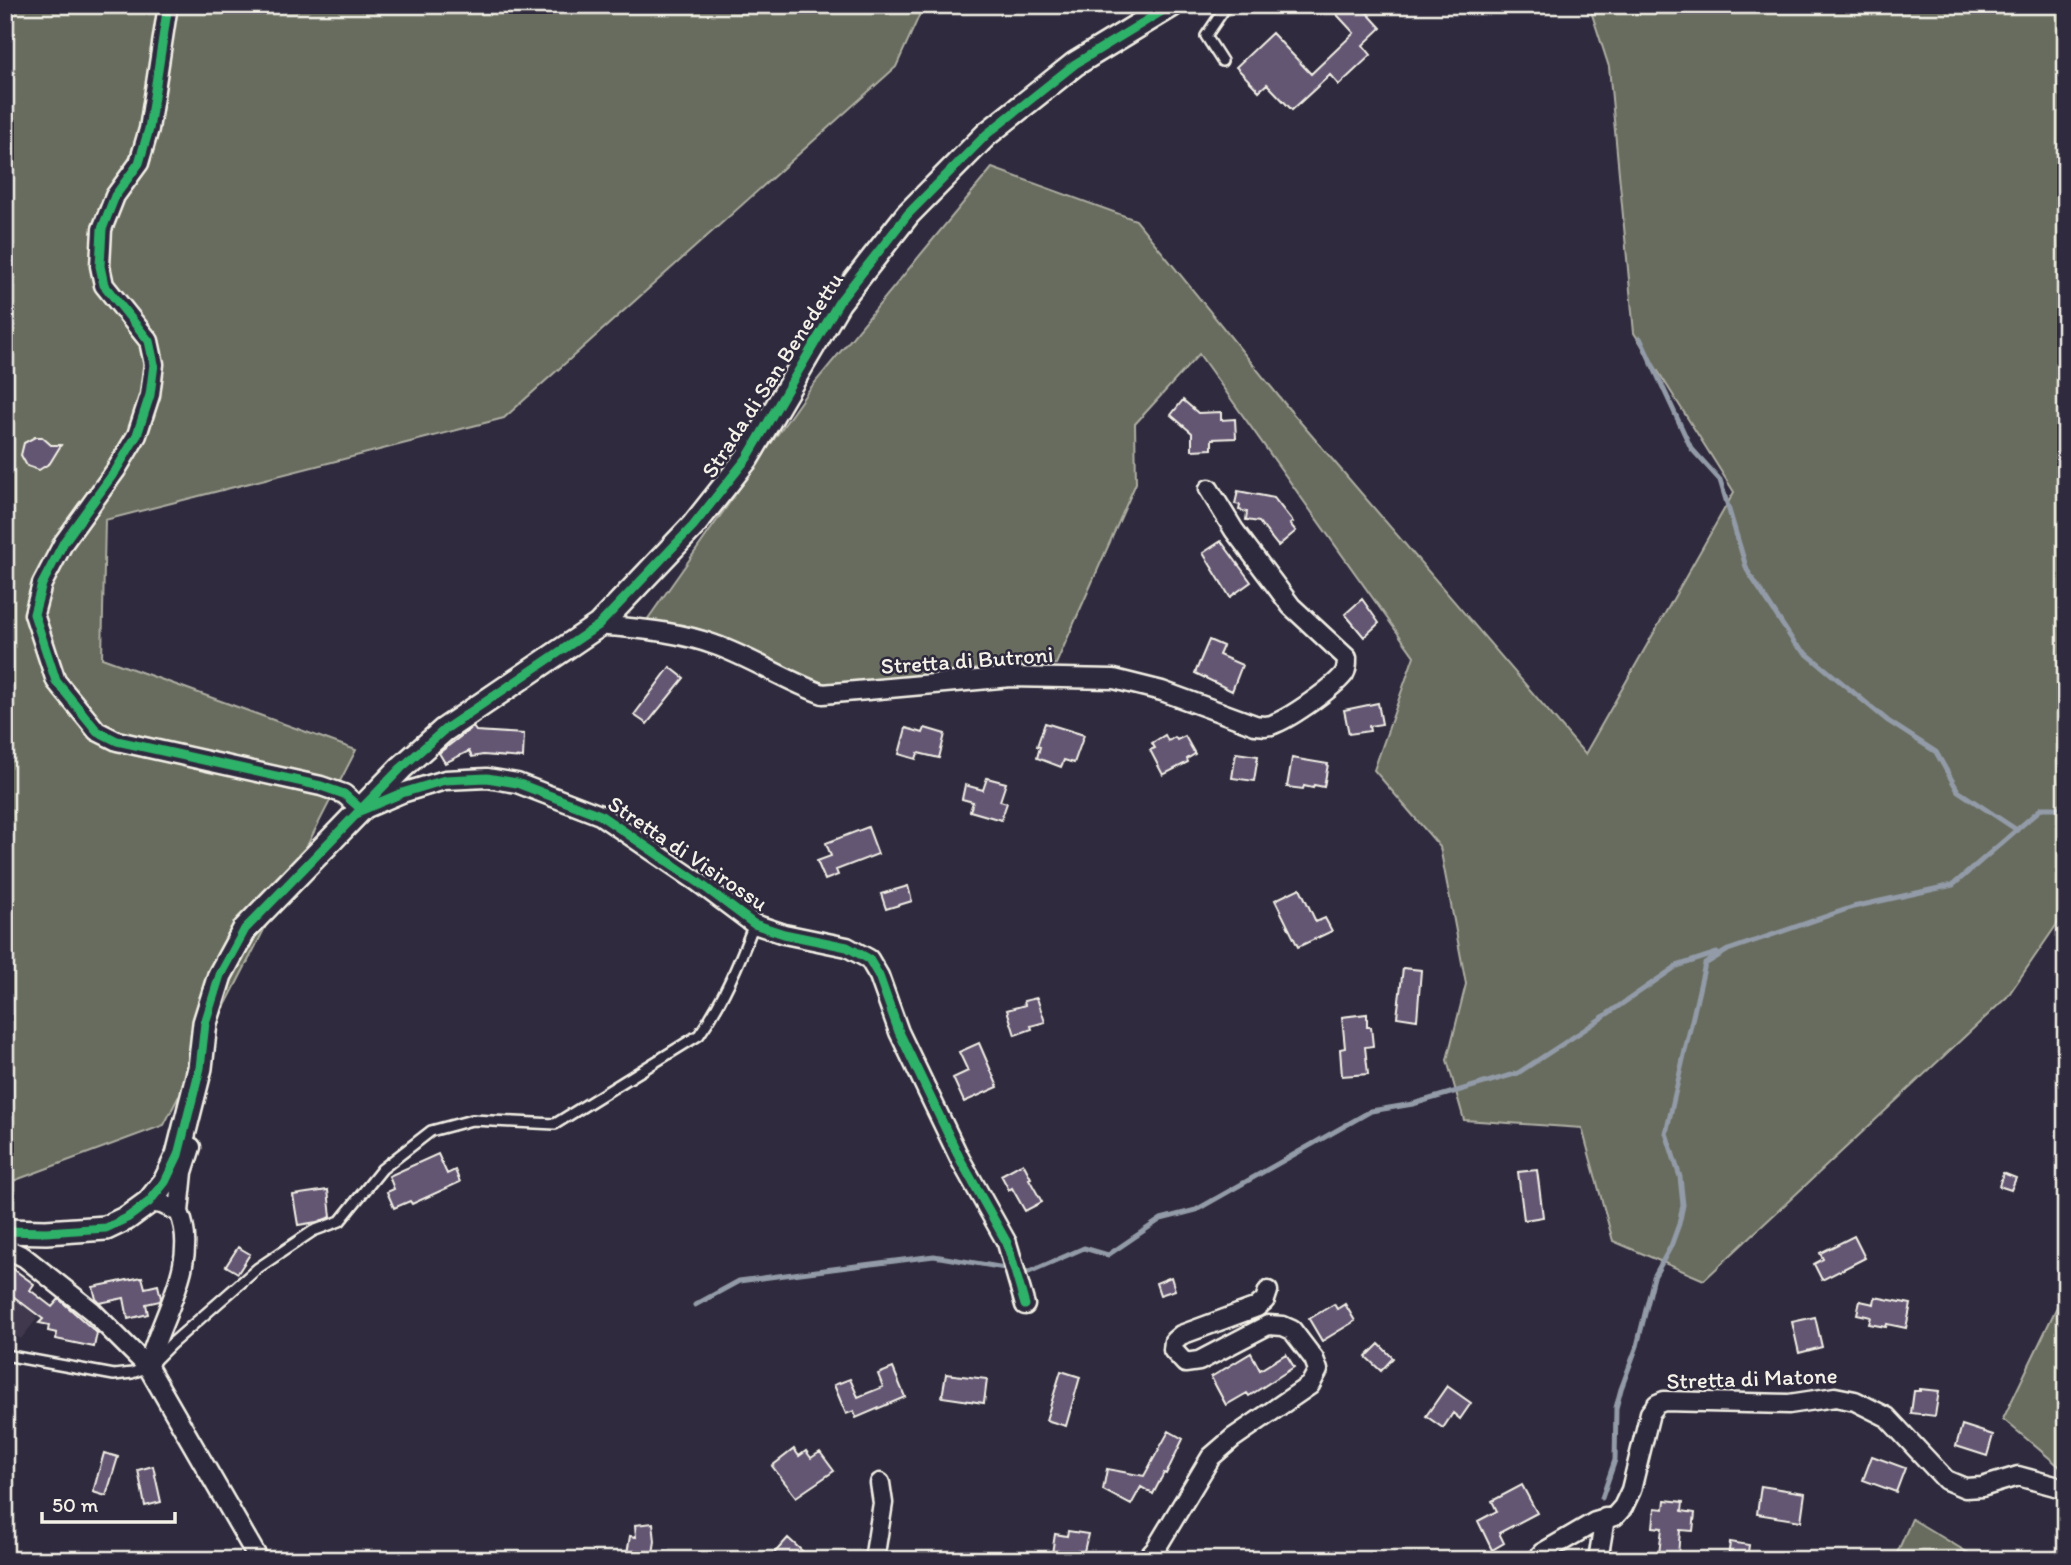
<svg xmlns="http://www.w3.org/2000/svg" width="2071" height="1565" font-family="Itim,sans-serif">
  <rect width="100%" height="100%" fill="#2f2a3d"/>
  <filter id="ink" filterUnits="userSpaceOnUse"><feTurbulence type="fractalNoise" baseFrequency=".0143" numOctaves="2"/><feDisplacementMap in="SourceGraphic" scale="14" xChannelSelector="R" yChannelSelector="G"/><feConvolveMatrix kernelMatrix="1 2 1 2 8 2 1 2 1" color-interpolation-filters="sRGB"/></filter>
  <g filter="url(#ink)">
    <path fill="#3f374d" d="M7,1292L31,1310L37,1319L21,1339L5,1330V1295Z"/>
    <path fill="#686c5e" stroke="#aeaea3" stroke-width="2" d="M5,5H924L896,67L504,418L105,520L102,658L356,750L164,1125L5,1184Z
      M1589,5H2066V911L2007,997L1704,1280L1613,1241L1582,1128L1464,1120L1447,1060L1466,984L1440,847L1374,770L1414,656L1199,354L1135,424L1136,483L1056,664L821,685L711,633L647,620L808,391L992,168L1136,220L1289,409L1585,754L1734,492L1634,333L1609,67Z
      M2066,1288V1472L2003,1419Z
      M1912,1519L1980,1560H1894Z"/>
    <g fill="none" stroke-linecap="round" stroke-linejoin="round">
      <path stroke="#929ba7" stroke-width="5" d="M1640,338L1691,448L1720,480L1747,570L1795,644L1888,721L1936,752L1958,791L2017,830
        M1024,1271L1029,1272L1084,1248L1108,1255L1161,1219L1196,1210L1371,1111L1413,1104L1518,1073L1584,1030L1677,966L1717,953
        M695,1305L739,1281L934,1256L1005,1268
        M1602,1498L1615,1460L1616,1408L1621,1389L1637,1346L1654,1277L1671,1246L1679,1224L1683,1205L1680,1177L1666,1133L1705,964L1728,950L1853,907L1953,885L2042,808H2066
        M1588,1560L1593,1537"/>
    </g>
    <path fill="#635673" stroke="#f4f1e8" stroke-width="2" d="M1328,5H1360L1381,28L1363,45L1371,55L1339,85L1330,75L1292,110L1267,84L1259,91L1236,67L1272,33L1311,74L1354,33Z
      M1183,400L1198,413L1221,412V420L1235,419L1236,438L1212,439V449L1192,450V433L1171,415Z
      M35,437H42L51,445H61L50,463L39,470L27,466L21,455L24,443Z
      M1238,491L1274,498L1293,522L1290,524L1296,531L1278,546L1259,522L1246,520L1247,512L1239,510L1240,505L1235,504Z
      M1221,541L1251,582L1230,597L1203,553Z
      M1362,599L1379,623L1364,637L1345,614Z
      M1209,640L1223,646L1219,655L1242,665L1232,691L1195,673Z
      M670,667L684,678L647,724L634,715Z
      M1378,703L1382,724L1369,726L1370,731L1349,734L1344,710Z
      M1045,723L1084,735L1074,763L1064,760L1061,767L1037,758L1040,747L1037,746Z
      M473,727L476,731L524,734L523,758L483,755L472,757L469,751L445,763L439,753Z
      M906,728L923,733L925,728L945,734L939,758L918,753L916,759L899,754Z
      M1165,735L1168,741L1175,737L1177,740L1185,736L1195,754L1187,759L1188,762L1163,775L1150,750L1155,748L1152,743Z
      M1236,753L1258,756L1254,781L1232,778Z
      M1292,758L1328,764L1324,787L1314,785L1313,788L1304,786L1303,789L1287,787Z
      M987,778L1006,783L1000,801L1007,803L1001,820L970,811L973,802L962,799L965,785L983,790Z
      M868,827L878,854L836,870L838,875L825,880L817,861L831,856L826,843Z
      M908,886L912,901L886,909L881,894Z
      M1300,888L1316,922L1325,918L1332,931L1298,947L1275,900Z
      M1403,968L1421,970L1417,1020L1397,1017Z
      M1037,998L1045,1022L1031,1026L1032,1029L1015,1035L1007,1010L1025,1005L1024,1001Z
      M1367,1014V1027H1371L1373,1046L1365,1047L1368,1074L1342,1076L1340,1049L1345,1048L1342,1017Z
      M979,1043L998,1087L964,1102L953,1078L968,1071L959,1052Z
      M438,1154L447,1174L455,1170L460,1182L412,1204L410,1201L394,1208L387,1192L394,1189L389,1176Z
      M1023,1163L1031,1178L1029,1179L1042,1202L1025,1211L1012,1188L1009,1190L1001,1175Z
      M1537,1170L1543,1217L1524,1220L1518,1172Z
      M2003,1173L2016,1178L2011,1190L1999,1186Z
      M328,1190L331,1217L317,1222L298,1225L293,1195Z
      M1854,1236L1865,1258L1822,1280L1814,1264L1823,1259L1820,1253Z
      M238,1247L250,1254L238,1273L226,1266Z
      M5,1263L34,1284L30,1290L52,1307L59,1299L97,1333L94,1347L56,1339L57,1333L48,1331L49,1325L39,1323L43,1319L5,1290Z
      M142,1277L145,1288L158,1285L161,1298L160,1301L146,1304L148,1314L128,1319L124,1298L100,1303L96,1299L93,1287Z
      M1171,1277L1175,1290L1160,1295L1156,1283Z
      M1875,1297L1911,1304L1906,1328L1887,1324L1886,1327L1869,1324L1871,1317L1857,1314L1860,1301L1874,1304Z
      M1334,1304L1337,1309L1345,1304L1355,1321L1322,1341L1309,1319Z
      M1815,1317L1822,1347L1799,1353L1792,1322Z
      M1379,1344L1393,1358L1381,1371L1366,1357Z
      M1251,1353L1260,1370L1286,1354L1294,1367L1249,1396L1247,1393L1226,1405L1211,1377Z
      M893,1368L905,1397L856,1418L854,1411L846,1414L834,1385L850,1379L858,1397L883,1387L878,1374Z
      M1061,1371L1080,1377L1066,1426L1046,1420Z
      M946,1374L987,1379L984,1403L942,1397Z
      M1447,1386L1471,1403L1460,1419L1453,1413L1443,1428L1426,1416Z
      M1920,1389L1939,1391L1935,1416L1911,1413L1914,1391H1920Z
      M1962,1425L1993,1435L1987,1456L1956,1446Z
      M1169,1431L1183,1439L1166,1474L1164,1473L1153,1494L1141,1487L1131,1505L1103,1490L1107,1469L1144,1476Z
      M794,1449L799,1456L806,1451L811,1458L820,1452L834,1471L796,1497L772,1466Z
      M104,1453L118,1457L106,1496L93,1492Z
      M1872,1456L1905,1468L1896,1492L1863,1480Z
      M153,1466L161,1502L145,1506L138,1470Z
      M1522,1485L1537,1513L1499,1533L1504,1543L1492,1550L1478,1521L1497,1511L1492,1501Z
      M1761,1486L1805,1493L1801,1521L1757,1514Z
      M1665,1500L1683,1502L1682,1511L1695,1513L1693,1531L1680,1530L1678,1556L1659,1554L1662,1528L1653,1527L1655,1508L1664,1509Z
      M653,1523L655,1541L652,1560H626L630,1536L636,1537L635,1525Z
      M1068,1531L1088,1534L1082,1560H1051L1055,1534L1067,1536Z
      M788,1538L812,1560H768Z
      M1730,1542L1749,1545L1747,1560H1728Z"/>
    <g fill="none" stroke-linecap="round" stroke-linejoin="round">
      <g stroke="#f4f1e8" stroke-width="14">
        <path id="service" d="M1222,61L1206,36L1227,5
          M5,1355L114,1375L132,1373L148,1367L171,1344L258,1268L313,1231L340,1221L382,1169L431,1131L472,1120L555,1124L699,1035C723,1001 739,963 754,924"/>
      </g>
      <g stroke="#f4f1e8" stroke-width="23">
        <path id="minor" d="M168,5L149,129L139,163L115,196L102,229L100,266L104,285L149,341L154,364L150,395L137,435L116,470L64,542L42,584L34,614L56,681L97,731L117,741L321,786L344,794L362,810L402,793L445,780L487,778L517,783L600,815L698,882L754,924L784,934L847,947L869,959L879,976L899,1032L960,1159L1007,1243L1025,1305
          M599,625C638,629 678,631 715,645C752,658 786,681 823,694L1011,677L1114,679L1162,691L1255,725C1263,726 1269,727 1276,723C1293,716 1333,688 1344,674C1347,669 1347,664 1347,658L1291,606L1234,530L1209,489
          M179,1212L183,1172L191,1147
          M5,1248L24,1257L92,1311L148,1367L259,1560
          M148,1367C159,1319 201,1262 179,1212L162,1204L149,1202
          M874,1560L883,1503L880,1483
          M1146,1560L1155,1550L1211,1457L1233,1438L1310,1385L1318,1370L1314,1359L1292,1330L1283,1326L1268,1325L1199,1361L1185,1363L1173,1350L1174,1341L1181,1335L1257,1307L1265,1300L1268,1291
          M1536,1560L1542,1553L1595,1522L1615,1516L1623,1507L1631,1490L1650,1413L1657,1404L1664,1401L1789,1404L1835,1397L1855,1401L1887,1417L1946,1480L1965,1488L1982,1487L2018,1476L2066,1489
          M1598,1560L1605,1518"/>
      </g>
      <g stroke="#f4f1e8" stroke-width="28">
        <path id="tertiary" d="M5,1231L46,1232L106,1228L127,1218L149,1202L165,1182L178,1155L200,1068L205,1023L220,975L245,929L401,768L444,730L599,625L693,526L747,458L839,302L908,214L987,134L1075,64L1172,5"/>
      </g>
      <use href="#service" stroke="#2f2a3d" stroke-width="9"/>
      <use href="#minor" stroke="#2f2a3d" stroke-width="18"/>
      <use href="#tertiary" stroke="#2f2a3d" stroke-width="23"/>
      <g stroke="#2f2a3d" stroke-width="13">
        <path id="cycleway" d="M168,5L149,129L139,163L115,196L102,229L100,266L104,285L149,341L154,364L150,395L137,435L116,470L64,542L42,584L34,614L56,681L97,731L117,741L321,786L344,794L362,810L402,793L445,780L487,778L517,783L600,815L698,882L754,924L784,934L847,947L869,959L879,976L899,1032L960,1159L1007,1243L1025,1305
          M5,1231L46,1232L106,1228L127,1218L149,1202L165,1182L178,1155L200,1068L205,1023L220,975L245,929L401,768L444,730L599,625L693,526L747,458L839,302L908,214L987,134L1075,64L1172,5"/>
      </g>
      <use href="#cycleway" stroke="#2db169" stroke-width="9"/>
    </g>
  </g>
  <g text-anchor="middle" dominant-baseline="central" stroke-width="5" stroke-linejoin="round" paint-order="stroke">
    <g font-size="23" fill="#f4f1e8" stroke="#2f2a3d">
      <text transform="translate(772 375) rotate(-57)">Strada di San Benedettu</text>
      <text transform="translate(967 660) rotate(-4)">Stretta di Butroni</text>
      <text transform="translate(688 853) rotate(34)">Stretta di Visirossu</text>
      <text transform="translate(1752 1378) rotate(-2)">Stretta di Matone</text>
    </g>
  </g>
  <rect width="2071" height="1565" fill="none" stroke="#2f2a3d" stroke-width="28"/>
  <rect x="14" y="14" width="2043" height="1537" fill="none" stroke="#f4f1e8" stroke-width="2.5" filter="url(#ink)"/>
  <path d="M42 1512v10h133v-10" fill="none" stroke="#f4f1e8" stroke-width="3.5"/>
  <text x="52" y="1512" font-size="21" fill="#f4f1e8" stroke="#2f2a3d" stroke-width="5" paint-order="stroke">50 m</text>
</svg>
